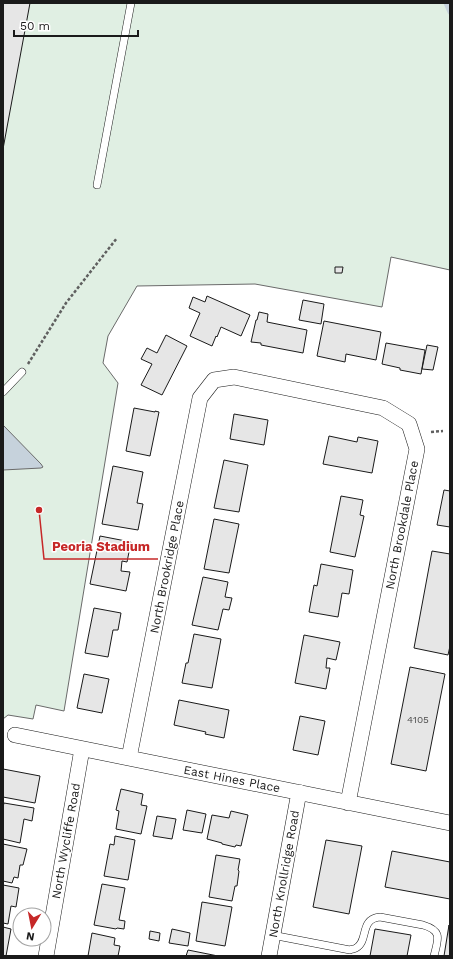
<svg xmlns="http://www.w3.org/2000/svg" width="453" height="959" font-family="'Work Sans',sans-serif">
  <rect width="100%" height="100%" fill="#fff"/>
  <path fill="#e0efe3" stroke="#6a6a6a" d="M3,3H450V270L391,257L382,307L255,284L137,286L108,336L103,363L118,383L64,711L36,705L33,719L8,715L3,719Z"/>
  <path fill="#c6d2dc" stroke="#6a6a6a" d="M3,425L41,464L43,467L41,468L3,470Z"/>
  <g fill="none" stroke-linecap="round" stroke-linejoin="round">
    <path stroke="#c6d2dc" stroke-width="5" d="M446,3L450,12"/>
  </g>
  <path fill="#e6e6e6" stroke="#1a1a1a" d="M3,3H30L3,149Z
    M335,267H343L342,273H335Z
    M207,296L250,315L241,336L221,327L217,337L216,336L212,346L190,336L200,313L189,308L193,297L205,302Z
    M303,300L324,304L321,324L299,320Z
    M259,312L268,314L267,322L307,330L303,353L261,345V343L251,342L256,320H257Z
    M324,321L381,332L376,360L346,354L345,362L317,356Z
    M166,335L187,346L162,395L141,385L152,364L141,359L147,348L157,353Z
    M386,343L425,350L421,374L400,370V368L382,364Z
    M427,345L438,347L433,370L422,369Z
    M134,408L155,412V411L159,412L150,456L126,451Z
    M234,414L268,420L264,445L230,439Z
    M329,436L357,442L358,437L378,441L372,473L323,464Z
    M224,460L248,465L239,512L214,508Z
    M113,466L143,472L137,503L143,504L138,530L102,524Z
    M444,490L450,491V527L437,525Z
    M341,496L363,500L360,515L364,516L355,557L330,552Z
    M214,519L239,524L229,573L204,569Z
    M100,536L131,542L127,562L122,561L121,571L130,572L126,591L90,584Z
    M432,551L450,554V646L448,655L414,648Z
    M321,564L353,570L349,594L342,593L338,617L309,612L314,585L317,586Z
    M203,577L228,582L225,597L232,598L229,610L223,609L218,630L192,625Z
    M94,608L121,613L118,630H113L108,657L85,653Z
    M194,634L221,639L212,688L182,683L186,663H188Z
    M304,635L340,642L336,660L327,658L326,668H330L326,689L295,683Z
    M410,667L445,674L426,771L391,764Z
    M84,674L109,679L102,713L77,708Z
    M179,700L229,710L224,738L205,734L206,732L174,725Z
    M300,716L325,721L318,755L293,750Z
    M3,769L40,776L35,803L3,797Z
    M121,789L143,794L141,805L147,806L141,834L116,829L119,811L116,810Z
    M4,803L34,808L32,821L24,819L20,843L3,839V807Z
    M187,810L206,814L202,833L183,830Z
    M231,811L248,815L241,846L236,845L235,847L222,844V843L207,839L212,815L229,818Z
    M157,816L176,819L172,839L153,836Z
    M115,836L135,840L128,880L104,876L110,844L114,845Z
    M326,840L362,846L349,914L313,907Z
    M3,844L27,849L23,865H20L18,878L14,877L12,883L3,881Z
    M392,851L450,862V899L385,887Z
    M216,855L240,859L238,870L239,871L237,886H235L232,901L209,897Z
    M102,884L125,888L119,920L125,921L124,929L117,928L116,929L94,925Z
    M3,885L19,888L16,907L11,906L8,924L3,923Z
    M202,902L232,907L225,946L196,941Z
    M449,925L450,956H444Z
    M3,927L11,929L6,956H3Z
    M172,929L190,933L188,946L169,943Z
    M375,929L411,935L407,956H370Z
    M150,931L160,933L159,941L149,939Z
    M92,933L115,938L114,945L120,946L118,956H88Z
    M188,950L218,956H186Z"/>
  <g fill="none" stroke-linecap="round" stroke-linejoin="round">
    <g stroke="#1a1a1a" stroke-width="8">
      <path id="service" d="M97,185L131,3
        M3,392L22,372
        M272,935L350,950C351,949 355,949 356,948C369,941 359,919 380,917L423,925C443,931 438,939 434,956"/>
    </g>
    <g stroke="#1a1a1a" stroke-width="16">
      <path id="minor" d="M15,735L450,823
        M129,758L200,398L214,380L234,377L383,408L409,424L417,449L348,803
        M46,956L82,749
        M269,956L299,792"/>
    </g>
    <path stroke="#5f5f5f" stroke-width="2.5" stroke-dasharray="3 2" stroke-linecap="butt" d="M28,364L66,303L117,238
      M431,432L443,431"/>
    <use href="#service" stroke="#fff" stroke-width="7"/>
    <use href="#minor" stroke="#fff" stroke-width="15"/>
  </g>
  <g text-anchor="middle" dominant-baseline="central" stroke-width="3" stroke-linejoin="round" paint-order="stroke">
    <g font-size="10" fill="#4d4d4d">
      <text x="418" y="719">4105</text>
    </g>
    <g font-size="12" fill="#1a1a1a" stroke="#fff">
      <text transform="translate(402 525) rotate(-79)">North Brookdale Place</text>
      <text transform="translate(167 567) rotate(-79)">North Brookridge Place</text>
      <text transform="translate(232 779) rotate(11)">East Hines Place</text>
      <text transform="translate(66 841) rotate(-80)">North Wycliffe Road</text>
      <text transform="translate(284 874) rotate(-80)">North Knollridge Road</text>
    </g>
  </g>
  <path fill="none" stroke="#c62828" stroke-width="1.5" d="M39 510L44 559H158"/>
  <circle fill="#c62828" stroke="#fff" stroke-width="1.5" cx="39" cy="510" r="4"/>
  <g font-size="13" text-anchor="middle" font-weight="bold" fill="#c62828" stroke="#fff" stroke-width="3" stroke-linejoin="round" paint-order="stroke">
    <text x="101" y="551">Peoria Stadium</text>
  </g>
  <rect width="453" height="959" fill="none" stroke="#1a1a1a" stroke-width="8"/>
  <g transform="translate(32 927) rotate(190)"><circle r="19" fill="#ffffff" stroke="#a3a3a3"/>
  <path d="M0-3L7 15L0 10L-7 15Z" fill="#c62828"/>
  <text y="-6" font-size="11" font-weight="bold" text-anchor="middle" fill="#1a1a1a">N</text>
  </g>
  <path d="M14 30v6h124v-6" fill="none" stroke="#1a1a1a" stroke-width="2"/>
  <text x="20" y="30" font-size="12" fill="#1a1a1a" stroke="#ffffff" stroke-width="3" paint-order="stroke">50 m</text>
</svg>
